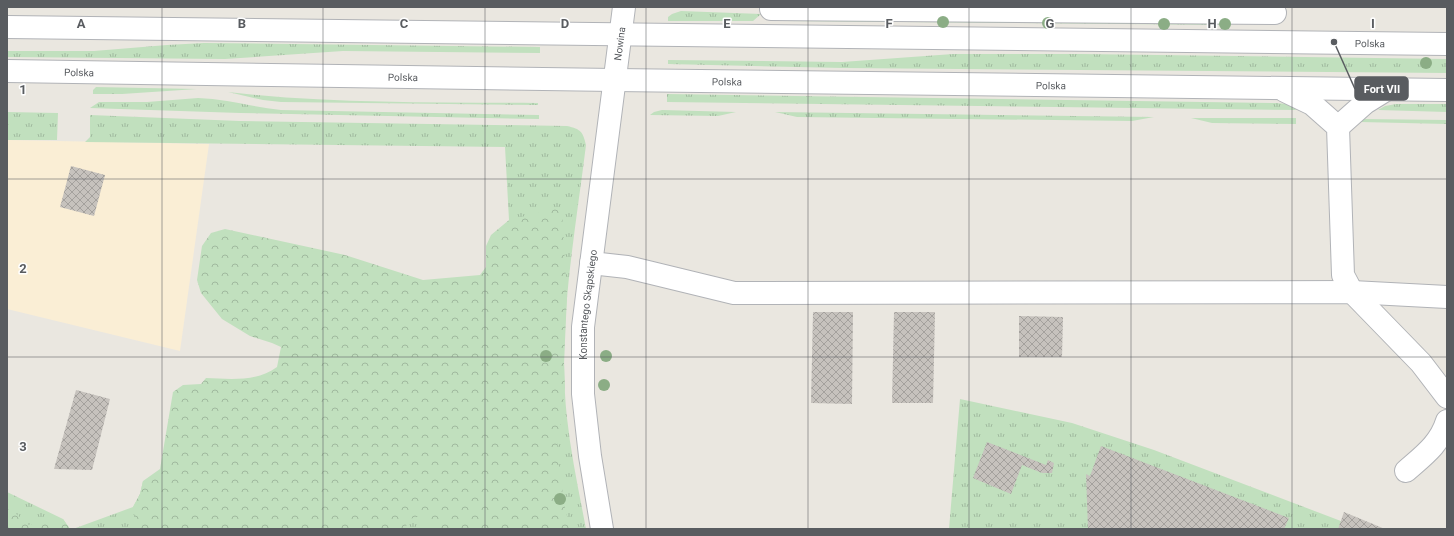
<svg xmlns="http://www.w3.org/2000/svg" width="1454" height="536" font-family="Roboto,sans-serif">
  <defs>
    <pattern id="grass-tufts" width="24" height="20" patternUnits="userSpaceOnUse"><rect width="24" height="20" fill="#c1e0be"/><path d="M3 7l-1-3M5 7V3M7 7l1-3M15 17l-1-3M17 17v-4M19 17l1-3" fill="none" stroke="#a0b99e"/></pattern>
    <pattern id="forest-crowns" width="20" height="18" patternUnits="userSpaceOnUse"><rect width="20" height="18" fill="#c1e0be"/><path d="M2 6a3 3 0 1 1 6 0M12 15a3 3 0 1 1 6 0" fill="none" stroke="#a0b99e"/></pattern>
    <pattern id="building-cross-hatch" width="8" height="8" patternUnits="userSpaceOnUse"><rect width="8" height="8" fill="#c6c2bd"/><path d="M0 0l8 8M0 8l8-8" fill="none" stroke="#a4a19d"/></pattern>
  </defs>
  <rect width="100%" height="100%" fill="#eae7e0"/>
  <path fill="#faeed5" d="M7,140L209,144L180,351L7,309Z"/>
  <path fill="url(#grass-tufts)" d="M681,11L761,14L753,21H668V17L672,14Z
    M782,16L1224,21L1227,25L782,21Z
    M204,43L540,47V53L343,51L225,59L7,57V51H94L167,45Z
    M953,54H1081L1447,59V73L843,68L668,64V60L842,62Z
    M96,87L197,89L122,94H93V90Z
    M228,92C331,104 435,102 538,103V105L281,102L263,100Z
    M667,94L1276,103C1283,104 1293,103 1296,110L667,102Z
    M198,98C226,99 253,107 281,110L539,115V119L240,113L90,108L99,102H147Z
    M1396,104H1447V112L1378,110L1385,106Z
    M662,110L736,112L718,116L650,115L654,112Z
    M7,112L58,113L57,140H7Z
    M775,112L1154,117L1132,121L797,117Z
    M90,115L240,121L567,126C581,129 583,132 586,145C575,235 557,327 567,418C571,455 579,492 586,529H73L133,507L140,494L143,481L463,473L509,220L505,147L85,142L90,137Z
    M1191,118H1296V124L1212,123Z
    M1363,119L1447,120V124L1360,122Z
    M960,399L1072,423L1154,450L1362,529H949Z
    M7,492L63,519L70,529H7Z"/>
  <path fill="url(#forest-crowns)" d="M555,209L562,211L567,296L564,363L565,388L557,449L564,503L570,529H433L429,520L420,516L407,520L406,529H137L133,507L140,494L143,481L160,469L173,392L183,385L201,384L206,378C230,379 257,382 277,367L281,347L272,343L250,336L222,319L201,293L197,280L202,246L211,233L225,229L345,255L423,280L480,275L486,267V246L491,235L509,220Z
    M7,501L14,512L28,525L55,519H63L70,529H7Z"/>
  <path fill="url(#building-cross-hatch)" d="M71,166L105,175L94,216L60,207Z
    M813,312H853L852,404L811,403Z
    M894,312H935L933,403H892Z
    M1019,316L1063,317L1062,357H1019Z
    M76,390L110,399L92,470L54,469Z
    M987,442L1046,465L1048,460L1054,463L1052,473H1042L1022,465L1011,494L973,478Z
    M1101,446L1289,518L1284,529H1088L1086,474L1090,476Z
    M1344,512L1385,529H1338Z"/>
  <g fill="none" stroke-linecap="round" stroke-linejoin="round">
    <g stroke="#b1b3b7" stroke-width="24">
      <g id="minor">
        <path d="M771,9L1275,13"/>
        <path id="s1" d="M7,27L1447,44"/>
        <path id="s2" d="M7,71L614,80L1447,90"/>
        <path d="M1285,91L1312,104L1338,127L1343,275L1352,292L1421,363L1447,397"/>
        <path d="M1338,127L1365,103L1386,90"/>
        <path d="M591,263L627,267L734,293L1352,292L1447,297"/>
        <path d="M1406,471C1423,456 1440,444 1447,421"/>
        <path id="s3" d="M602,529L590,456L583,394V327L624,7"/>
      </g>
    </g>
    <use href="#minor" stroke="#fff" stroke-width="22"/>
  </g>
  <g fill="#8bad85">
    <circle cx="943" cy="22" r="6"/>
    <circle cx="1048" cy="23" r="6"/>
    <circle cx="1164" cy="24" r="6"/>
    <circle cx="1225" cy="24" r="6"/>
    <circle cx="1426" cy="63" r="6"/>
    <circle cx="546" cy="356" r="6"/>
    <circle cx="606" cy="356" r="6"/>
    <circle cx="604" cy="385" r="6"/>
    <circle cx="560" cy="499" r="6"/>
  </g>
  <path fill="none" stroke="#595c60" stroke-width="1" stroke-opacity="0.55" d="M162,7V529M323,7V529M485,7V529M646,7V529M808,7V529M969,7V529M1131,7V529M1292,7V529M7,179H1447M7,357H1447"/>
  <g text-anchor="middle" dominant-baseline="central" stroke-width="3" stroke-linejoin="round" paint-order="stroke">
    <g font-size="10" fill="#595c60" stroke="#fff">
      <text stroke="none"><textPath href="#s3" startOffset="489">Nowina</textPath></text>
      <text stroke="none"><textPath href="#s1" startOffset="1363">Polska</textPath></text>
      <text stroke="none"><textPath href="#s2" startOffset="72">Polska</textPath></text>
      <text stroke="none"><textPath href="#s2" startOffset="396">Polska</textPath></text>
      <text stroke="none"><textPath href="#s2" startOffset="720">Polska</textPath></text>
      <text stroke="none"><textPath href="#s2" startOffset="1044">Polska</textPath></text>
      <text stroke="none"><textPath href="#s3" startOffset="226">Konstantego Skąpskiego</textPath></text>
    </g>
  </g>
  <g font-size="13" text-anchor="middle" font-weight="bold" fill="#595c60" stroke="#fff" stroke-width="3" stroke-linejoin="round" paint-order="stroke">
    <text x="81" y="28">A</text>
    <text x="242" y="28">B</text>
    <text x="404" y="28">C</text>
    <text x="565" y="28">D</text>
    <text x="727" y="28">E</text>
    <text x="889" y="28">F</text>
    <text x="1050" y="28">G</text>
    <text x="1212" y="28">H</text>
    <text x="1373" y="28">I</text>
    <text x="23" y="94">1</text>
    <text x="23" y="273">2</text>
    <text x="23" y="451">3</text>
  </g>
  <path fill="none" stroke="#595c60" stroke-width="1.5" d="M1334 42L1355 89"/>
  <circle fill="#595c60" stroke="#fff" stroke-width="1.5" cx="1334" cy="42" r="4"/>
  <rect fill="#595c60" stroke="#595c60" stroke-width="1.5" x="1355" y="77" width="53" height="23" rx="4"/>
  <g font-size="11" text-anchor="middle" font-weight="bold" fill="#fff">
    <text x="1382" y="93">Fort VII</text>
  </g>
  <rect width="1454" height="536" fill="none" stroke="#595c60" stroke-width="16"/>
</svg>
